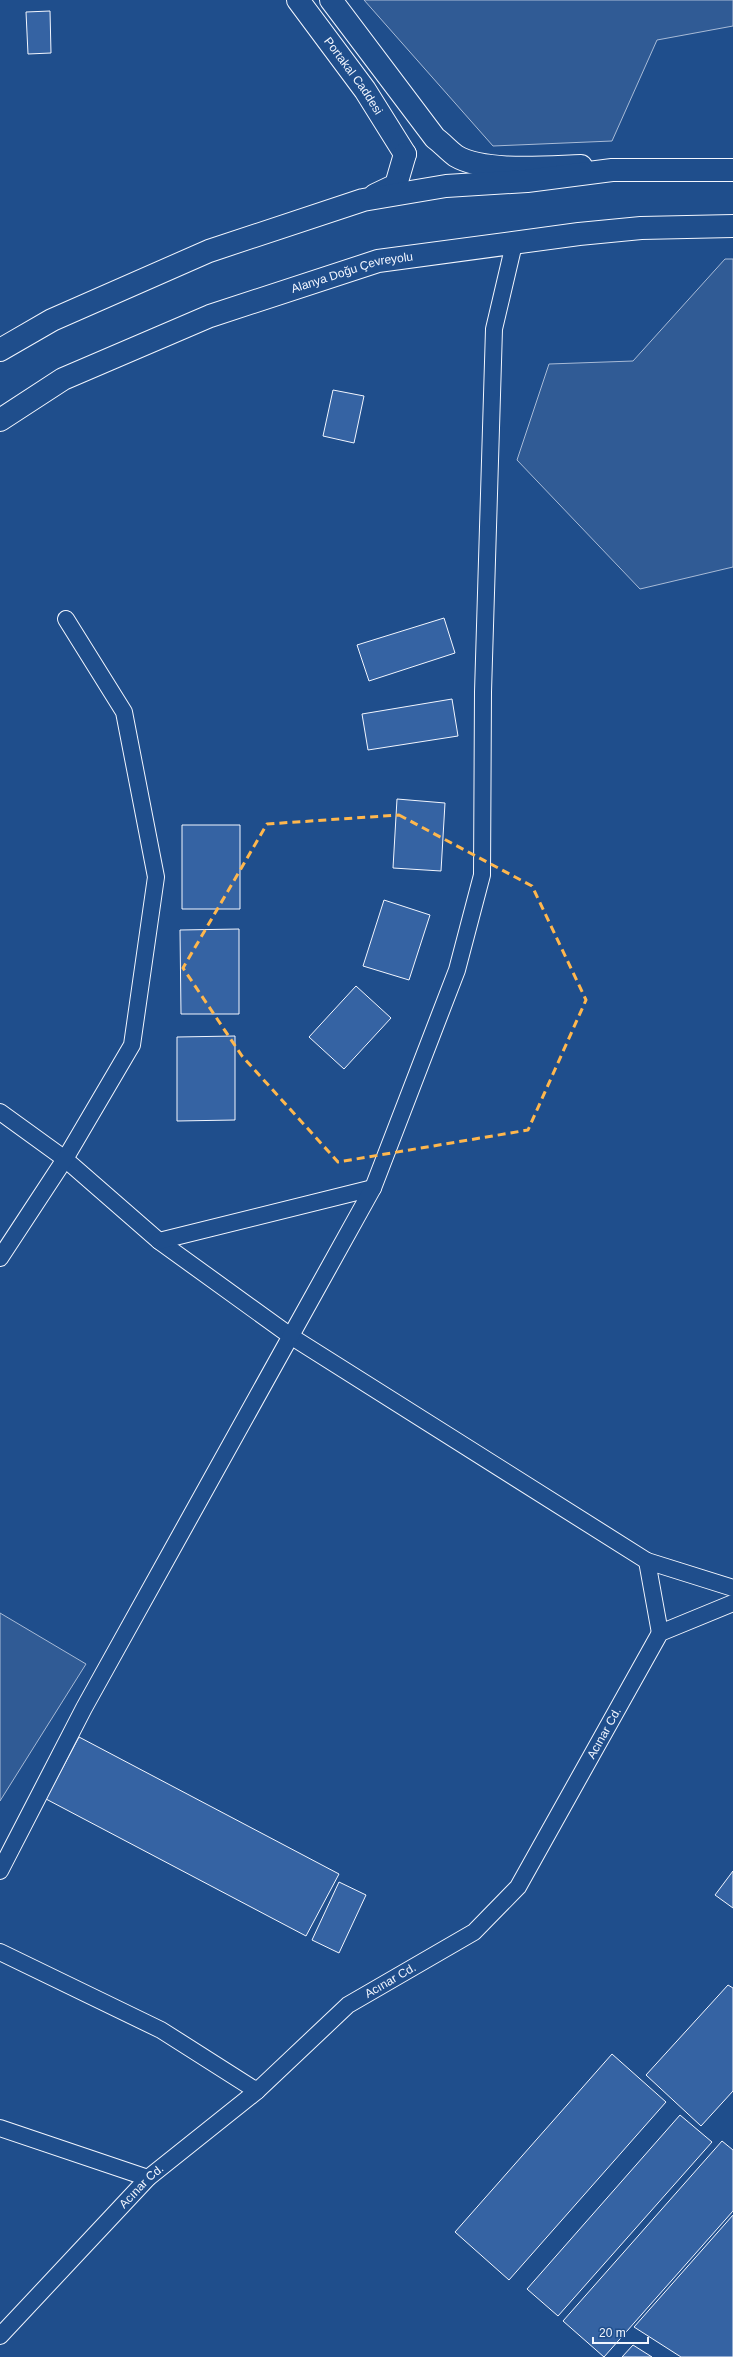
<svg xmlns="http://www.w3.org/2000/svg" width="733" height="2357" font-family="Helvetica,sans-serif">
  <rect width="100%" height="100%" fill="#1f4e8c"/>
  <path fill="#305b95" stroke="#a8bbd7" d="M364,0H733V26L657,40L612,141L493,146Z
    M725,259H733V567L640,589L517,460L549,364L633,361Z
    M0,1613L86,1664L0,1801Z"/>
  <path fill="#3563a3" stroke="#f2f6ff" d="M50,11L51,53L28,54L26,12Z
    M333,390L364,396L354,443L323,436Z
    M444,618L455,653L369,681L357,645Z
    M452,699L458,736L368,750L362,714Z
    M397,799L445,803L441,871L393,868Z
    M182,825H240V909H182Z
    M384,900L430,915L409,980L363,966Z
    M239,929V1014H181L180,930Z
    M356,986L391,1018L344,1069L309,1037Z
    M235,1036V1120L177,1121V1037Z
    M79,1737L339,1874L306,1936L46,1799Z
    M733,1871V1908L715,1895Z
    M339,1882L366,1895L339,1953L312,1940Z
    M728,1985L733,1988V2091L701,2126L646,2075Z
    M612,2054L666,2102L509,2280L455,2232Z
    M680,2115L712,2142L558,2316L527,2289Z
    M722,2141L733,2150V2211L604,2357L563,2321Z
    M733,2215V2357H681L634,2327Z
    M633,2345L652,2357H622Z"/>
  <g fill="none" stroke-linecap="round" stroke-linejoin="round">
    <g stroke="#f2f6ff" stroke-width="18">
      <g id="street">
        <path d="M0,1112L65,1159L159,1241L292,1337L647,1561"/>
        <path d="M159,1241L373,1188"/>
        <path d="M0,1258L65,1159L132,1045L156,877L124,712L66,619"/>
        <path d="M660,1633L647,1561L733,1588"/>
        <path d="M0,1871L84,1708L373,1188L457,970L482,875L483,692L494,329L514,244"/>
        <path d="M0,1952L161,2030L257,2091"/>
        <path d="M0,2128L148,2178"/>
        <path id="s1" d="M0,2336L148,2178L257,2091L348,2005L474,1932L518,1887L660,1633L733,1603"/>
      </g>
    </g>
    <g stroke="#f2f6ff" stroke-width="24">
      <g id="primary">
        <path id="s2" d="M298,0L365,90L405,154"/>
        <path d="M331,0L435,138C442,143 449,151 456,156C485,173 547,167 581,166"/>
      </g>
    </g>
    <g stroke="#f2f6ff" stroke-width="24">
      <g id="highway">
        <path d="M375,195L396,185L405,154"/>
        <path d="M0,350L52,320L209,251L363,200L446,186L527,181L612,170H733"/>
        <path id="s3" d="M0,420L63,379L210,316L378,261L579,234L641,228L733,226"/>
      </g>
    </g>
    <use href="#street" stroke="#1f4e8c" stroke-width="16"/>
    <use href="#primary" stroke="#1f4e8c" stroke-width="22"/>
    <use href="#highway" stroke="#1f4e8c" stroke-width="22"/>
  </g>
  <path fill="none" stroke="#ffb74d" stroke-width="3" stroke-dasharray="8 5" stroke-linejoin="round" d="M399,815L532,886L586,1000L528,1130L338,1162L242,1056L183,968L267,824Z"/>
  <g text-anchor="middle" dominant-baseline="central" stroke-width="3" stroke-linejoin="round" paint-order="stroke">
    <g font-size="12" fill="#f2f6ff" stroke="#1f4e8c">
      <text stroke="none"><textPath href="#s2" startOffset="94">Portakal Caddesi</textPath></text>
      <text stroke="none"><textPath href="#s3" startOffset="384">Alanya Doğu Çevreyolu</textPath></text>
      <text stroke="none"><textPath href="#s1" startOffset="866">Acınar Cd.</textPath></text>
      <text stroke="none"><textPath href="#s1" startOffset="530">Acınar Cd.</textPath></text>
      <text stroke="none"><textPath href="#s1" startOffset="206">Acınar Cd.</textPath></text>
    </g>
  </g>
  <path d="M593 2337v6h55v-6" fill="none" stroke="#f2f6ff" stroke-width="2"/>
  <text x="599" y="2337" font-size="12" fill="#f2f6ff" stroke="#1f4e8c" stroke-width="3" paint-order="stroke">20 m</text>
</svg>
